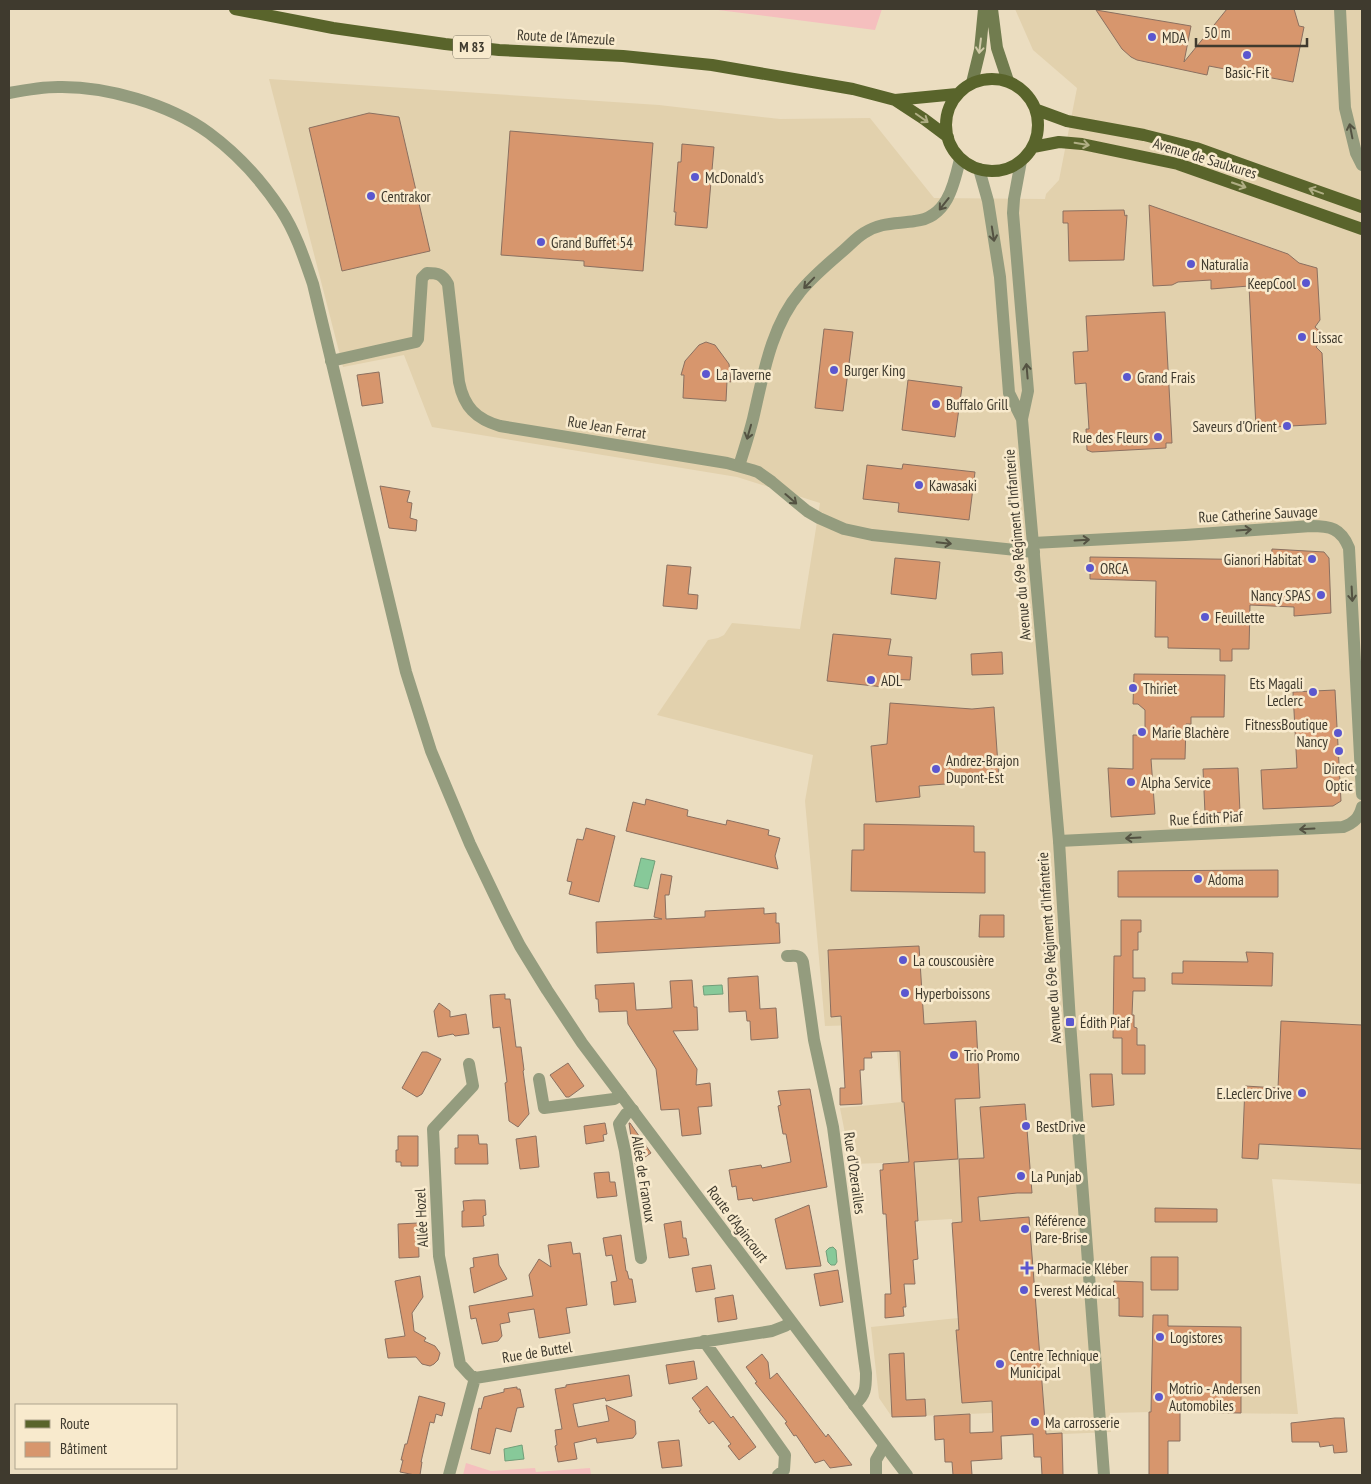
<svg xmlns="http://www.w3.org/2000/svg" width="1371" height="1484" font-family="'PT Sans Narrow',sans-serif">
  <rect width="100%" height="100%" fill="#ebddc0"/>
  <path fill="#e2d1ad" d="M1015,9H1362V1184L1272,1179L1298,1414L1151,1412L1110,1413L1111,1432L993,1437L992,1413L892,1417L879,1398L871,1327L958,1318L952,1219L918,1221L915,1168L912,1162L851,1164L840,1108L902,1102L894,1024L825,1026L805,801L813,755L657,715L708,640L718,638L724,635L732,623L800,629L820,503L737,477L432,427L404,355L343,367L269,79L659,105L780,119L870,118L934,198L1045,199L1046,194L1059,180L1077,88L1033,50Z"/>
  <path fill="#f5bfbe" d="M710,9H882L875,30Z
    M466,1463L491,1471L535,1468L536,1472L590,1468L591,1475H463Z"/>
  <path fill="#87c999" stroke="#719e79" d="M641,858L655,861L648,889L634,886Z
    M722,985L723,994L704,995L703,986Z
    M833,1247L836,1250L837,1262L835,1265H831L828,1262L826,1251L829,1248Z
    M522,1445L524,1459L505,1461L504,1449Z"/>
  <path fill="#d7966d" stroke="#8b7060" d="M1227,9H1294L1299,26L1304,27L1293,82L1209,66L1207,75L1137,60L1131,57L1122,49L1096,10L1191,26L1184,62Z
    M369,113L399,117L430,251L342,271L309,128Z
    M510,131L653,143L643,271L584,266V261L501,255Z
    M682,144L714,147L707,228L675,225L676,212H674L678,162H681Z
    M1149,205L1288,254L1299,263L1317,268L1320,320L1315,327L1325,336L1316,347L1322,353L1326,424L1256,428L1249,286L1211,289V280L1178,282L1172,285L1153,286Z
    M1124,210L1125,216L1127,215L1124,260L1069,261L1068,223H1063V211Z
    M1165,312L1172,443H1166V448L1092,452L1087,450L1086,429H1089L1086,383L1075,384L1073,352L1088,351L1086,316Z
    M824,329L853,332L843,411L815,408Z
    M706,342L715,345L729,364L731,382L727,381L726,401L683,398L684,375H681L685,361L699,345Z
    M379,372L383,403L362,406L357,375Z
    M908,380L962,387L955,437L902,430Z
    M903,464L975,472L969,520L898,512L899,503L863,499L867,465L902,469Z
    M380,486L410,491L407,502L412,503L410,518L417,520L416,531L389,528Z
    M1272,549L1324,552L1329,558L1331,613L1294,616V607L1250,605L1249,649H1232V661H1220V649L1168,648V637H1155L1156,581L1090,579V557L1271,560Z
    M895,558L940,562L936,599L891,594Z
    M667,565L691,567L688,594L698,595L697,609L663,606Z
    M833,634L891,639L888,655L912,657L910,680L886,679L884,687L827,681Z
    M1002,652L1003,674L972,675L971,654Z
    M1134,674L1225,675L1224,717H1191V724H1186L1185,759H1151L1155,814L1111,817L1108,768L1133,769V735H1138L1145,728V710L1138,704H1133Z
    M1335,690L1341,801L1333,806L1263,809L1261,770L1297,768L1293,692Z
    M890,703L972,709L994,707L999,780L919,786L920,797L876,802L871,746L887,744Z
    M1238,768L1240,812L1205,813L1203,769Z
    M646,799L688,810L687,816L726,825L727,820L769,830L768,835L780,838L775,856L778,869L626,831L633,802L645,805Z
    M864,824L974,826V852H985V893L851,891L852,850H864Z
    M586,828L615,836L599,902L569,894L572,882L567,881L577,839L583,840Z
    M1278,870V897H1118V871Z
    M661,874L672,876L669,895H665L666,919L705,917V911L764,908V914L776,913V923H779L780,943L597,953L596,922L662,919L654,917Z
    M980,915H1004V937H979Z
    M1121,920H1141V932H1138V950H1133V978H1145V991H1133L1132,1015H1134V1027L1137,1028V1045H1145V1074H1122V1038H1113L1114,956H1121Z
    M919,946L924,1024L976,1021L980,1098L955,1099L958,1159L914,1162L918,1221H915L918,1259L913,1260L915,1284H904L906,1307H903L904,1316L885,1318V1294H891L886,1214H883L880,1170H883V1164L909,1162L904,1102H902L900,1051L871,1052L872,1058H864V1070H860L862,1104L840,1105V1088H845L841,1016L831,1017L828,950Z
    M1246,952L1273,953L1272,986L1172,984V973H1183V961L1248,962Z
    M758,976L760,1009L776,1008L778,1038L751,1040L750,1021H747L746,1011L729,1012L728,978Z
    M692,980L694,1007H697L698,1030L673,1031L697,1069L696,1085L710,1083L712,1106L698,1107L701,1134L682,1136L679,1109L661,1110L656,1069L628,1024L627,1011L599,1012L598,999H596L595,985L634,983L636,1010L658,1009L672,1008L670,981Z
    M505,994V999H510L516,1047H521L524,1070L523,1071L529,1114L518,1127L509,1121L505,1083L507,1082L500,1027L493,1028L490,995Z
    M439,1003L450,1011V1017L466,1014L469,1034L455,1036L453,1034L438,1037L434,1011Z
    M1281,1021L1362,1025V1149L1259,1144L1258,1159L1242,1158L1245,1086L1278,1088Z
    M422,1052H427L441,1059L422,1094L417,1097L402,1088Z
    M568,1063L584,1086L569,1097H566L550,1075Z
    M1090,1074H1112L1114,1105L1092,1107Z
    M810,1089L827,1187L753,1201L752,1198L738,1200L736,1186L732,1187L729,1170L761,1165L762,1168L791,1162L786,1134H783L778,1106L781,1105L778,1091Z
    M1025,1104L1032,1193H1017L978,1197L980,1221L1029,1217L1046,1434L1062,1433L1063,1475H1042L1041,1457H1034L1033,1434L1001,1436L1002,1459L971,1461L972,1475H953L952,1462H945L944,1439L935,1440L934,1416L970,1414V1433L993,1432L992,1401L962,1403L956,1330H959L952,1223L962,1222L959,1159L984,1158L980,1107Z
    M605,1123L607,1134L603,1135L604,1141L586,1144L584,1126Z
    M630,1123L651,1153L635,1164L629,1123Z
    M458,1135H478L479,1144H487L488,1164H455V1148H458Z
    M398,1136H418V1166H401V1162H396V1150H398Z
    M536,1136L539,1167L520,1169L516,1139Z
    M609,1172L610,1182H615L617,1196L597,1198L594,1173Z
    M474,1200H485L486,1215L483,1216L484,1226L462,1227V1211H464L463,1201Z
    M809,1205L821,1266L786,1269L775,1219Z
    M1155,1208L1217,1209V1222H1155Z
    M681,1221L683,1238H686L689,1255L669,1258L664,1224Z
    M418,1223L419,1257L399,1258L398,1224Z
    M621,1235L626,1271H627L629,1279H632L636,1302L614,1305L611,1282L617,1281L612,1255L606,1256L603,1238Z
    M571,1242L573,1254L580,1253L587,1305L566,1308L570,1333L539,1338L534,1309L508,1313L510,1322L500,1324L502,1336L498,1341L482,1344L476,1318L471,1319L469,1306L533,1296L529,1275L539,1259L551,1267L548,1245Z
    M498,1254L499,1265L507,1279L474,1293L470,1268L474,1267L473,1258Z
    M1151,1257H1178V1290H1151Z
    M711,1265L715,1289L696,1292L692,1268Z
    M838,1270L843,1302L820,1306L814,1274Z
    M420,1276L423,1297L412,1313L414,1331L426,1338L424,1341L435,1346L440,1353L438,1360L434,1364L430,1366L422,1364L416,1357L388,1358L385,1339L405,1336L395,1281Z
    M1114,1281L1143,1282V1317L1119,1316V1298H1114Z
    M733,1295L737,1319L718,1322L715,1298Z
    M1153,1315H1168V1326L1241,1327V1413L1180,1412V1441H1168V1475H1149V1412H1151Z
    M904,1353L906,1400L925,1399L926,1416L892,1417L889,1354Z
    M762,1354L768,1362L770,1379L777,1373L826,1437L828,1434L852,1465L830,1468L824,1460L815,1463L796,1435L794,1436L785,1423L787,1422L755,1383L757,1382L746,1367Z
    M694,1361L697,1379L669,1384L666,1365Z
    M629,1375L632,1396L606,1401L605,1398L573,1404L578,1427L609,1421L606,1405L635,1421L636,1434L633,1438L597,1443L596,1438L574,1443L577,1459L558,1462L555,1446L557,1445L555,1430L562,1429L555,1389L566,1387V1385Z
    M707,1386L731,1418L733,1416L756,1447L739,1460L728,1446L731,1444L713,1421L709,1424L699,1411L701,1410L692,1398Z
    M517,1387V1389H520L524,1407L517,1408L511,1432L496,1428L490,1454L471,1449L479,1408L481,1409L484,1397L504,1392V1389Z
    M419,1396L445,1403L442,1416L436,1414L434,1423L430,1422L421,1462H422L420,1475H415L400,1472L403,1460H401L405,1444H407Z
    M1335,1418H1344L1347,1452L1334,1453L1333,1445L1320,1447L1319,1442H1292L1291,1423Z
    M679,1440L682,1466L662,1468L658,1442Z"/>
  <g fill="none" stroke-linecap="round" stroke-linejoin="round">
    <path stroke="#949c7e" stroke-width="12" d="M1340,9L1345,108L1356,153L1362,165
      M331,361L416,342L418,339L422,278L427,273C438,273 442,274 448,284L459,382C464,407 476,419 500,426L727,463L752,470L758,472L772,482L807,511L819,518L844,529L872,535L1034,552
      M739,466C744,450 749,435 753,419C763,376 771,326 800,292C813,276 829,263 844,250C850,245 857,237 864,233C881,222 896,224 915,221C947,218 954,185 960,159
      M1033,543L1185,535L1311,526C1330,526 1341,528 1349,548L1362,794
      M1059,841L1343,827C1354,823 1359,818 1362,807
      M787,956C794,956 800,954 803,962L814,1040L833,1127L866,1373C866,1388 866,1395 854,1405
      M469,1064L473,1086L433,1129L439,1256L460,1364L470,1375L475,1378
      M539,1079L544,1108L614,1099L621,1095
      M633,1110L626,1114L619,1124L625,1151L641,1258
      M704,1341L785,1455L784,1470L778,1475
      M449,1475L475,1378L772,1331L785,1326L791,1322
      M876,1475V1460L884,1446"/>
    <path stroke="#949c7e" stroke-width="12" d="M9,93C25,90 41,87 58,87C106,86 169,104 209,133C236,153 262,181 281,210C296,233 304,258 313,284L406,672L431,751L470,844L504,915L520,946L547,990L582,1043L907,1475
      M1021,161L1014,199L1013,213L1028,391L1022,419L1059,841L1070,1022L1104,1475
      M979,169L988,201L1000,277L1009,393L1022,419"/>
    <path stroke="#717c4f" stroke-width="12" d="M992,9L997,48L1008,81
      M972,83L980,50L984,9"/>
    <path stroke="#59642b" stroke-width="12" d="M235,9L333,28L445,44L499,50L623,56L712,65L853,89L895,100L957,94
      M946 125a46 46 0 1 1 92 0a46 46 0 1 1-92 0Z
      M895,100L924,119L948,137
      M1037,110L1067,121L1144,135L1196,148L1362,207
      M1033,147L1059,142L1082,144L1178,164L1362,229"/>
  </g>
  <defs><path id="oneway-shaft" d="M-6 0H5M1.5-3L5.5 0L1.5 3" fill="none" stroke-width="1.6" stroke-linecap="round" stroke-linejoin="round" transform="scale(1.25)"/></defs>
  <use stroke="#d0c9a7" href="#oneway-shaft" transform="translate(980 46) rotate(97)"/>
  <g stroke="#b0ae84">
    <use href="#oneway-shaft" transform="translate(922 118) rotate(35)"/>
    <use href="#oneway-shaft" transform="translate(1082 144) rotate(9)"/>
    <use href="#oneway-shaft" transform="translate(1239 185) rotate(19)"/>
    <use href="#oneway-shaft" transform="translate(1316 191) rotate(-160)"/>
  </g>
  <g stroke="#545242">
    <use href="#oneway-shaft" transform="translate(1351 131) rotate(-101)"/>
    <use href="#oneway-shaft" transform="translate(944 204) rotate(128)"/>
    <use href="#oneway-shaft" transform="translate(993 234) rotate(81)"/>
    <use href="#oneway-shaft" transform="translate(809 283) rotate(134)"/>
    <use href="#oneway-shaft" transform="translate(1027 371) rotate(-95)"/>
    <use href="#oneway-shaft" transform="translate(749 432) rotate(106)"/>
    <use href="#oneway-shaft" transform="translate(791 499) rotate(41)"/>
    <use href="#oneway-shaft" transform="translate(1244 530) rotate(-4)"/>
    <use href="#oneway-shaft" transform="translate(1082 540) rotate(-3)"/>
    <use href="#oneway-shaft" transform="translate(944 543) rotate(6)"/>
    <use href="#oneway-shaft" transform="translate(1352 594) rotate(87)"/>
    <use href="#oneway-shaft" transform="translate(1307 829) rotate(177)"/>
    <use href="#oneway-shaft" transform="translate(1133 838) rotate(177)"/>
  </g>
  <g fill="#5b57cf" stroke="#f8eacd" stroke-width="2">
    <circle cx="1152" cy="37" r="5"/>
    <circle cx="1247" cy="55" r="5"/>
    <circle cx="695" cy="177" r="5"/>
    <circle cx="371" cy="196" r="5"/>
    <circle cx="541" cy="242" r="5"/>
    <circle cx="1191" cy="264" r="5"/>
    <circle cx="1306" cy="283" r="5"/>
    <circle cx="1302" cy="337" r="5"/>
    <circle cx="834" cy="370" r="5"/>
    <circle cx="706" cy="374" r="5"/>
    <circle cx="1127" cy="377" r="5"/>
    <circle cx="936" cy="404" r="5"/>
    <circle cx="1287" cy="426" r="5"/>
    <circle cx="1158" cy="437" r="5"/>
    <circle cx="919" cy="485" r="5"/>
    <circle cx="1312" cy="559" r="5"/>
    <circle cx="1090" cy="568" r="5"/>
    <circle cx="1321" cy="595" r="5"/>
    <circle cx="1205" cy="617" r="5"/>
    <circle cx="871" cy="680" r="5"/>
    <circle cx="1133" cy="688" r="5"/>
    <circle cx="1313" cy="692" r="5"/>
    <circle cx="1142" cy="732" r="5"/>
    <circle cx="1338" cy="733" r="5"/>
    <circle cx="1339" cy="751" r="5"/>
    <circle cx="936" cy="769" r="5"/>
    <circle cx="1131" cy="782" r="5"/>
    <circle cx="1198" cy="879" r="5"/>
    <circle cx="903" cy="960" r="5"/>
    <circle cx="905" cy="993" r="5"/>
    <rect x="1065" y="1017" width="10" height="10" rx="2.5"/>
    <circle cx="954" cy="1055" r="5"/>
    <circle cx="1302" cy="1093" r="5"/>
    <circle cx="1026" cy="1126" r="5"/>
    <circle cx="1021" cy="1176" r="5"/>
    <circle cx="1025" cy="1229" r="5"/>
    <path d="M1024.5 1260.5h5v5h5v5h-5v5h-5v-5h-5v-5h5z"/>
    <circle cx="1024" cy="1290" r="5"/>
    <circle cx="1160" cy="1337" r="5"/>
    <circle cx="1000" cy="1364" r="5"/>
    <circle cx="1159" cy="1397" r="5"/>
    <circle cx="1035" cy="1422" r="5"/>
  </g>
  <g text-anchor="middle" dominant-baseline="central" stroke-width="5" stroke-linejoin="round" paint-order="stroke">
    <rect fill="#f8eacd" stroke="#766f5e" stroke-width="1" x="453" y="35.5" width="38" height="23" rx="4"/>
    <g font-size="14" font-weight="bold" fill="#3f3a2e">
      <text x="472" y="47">M 83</text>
    </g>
    <g font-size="15" fill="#3f3a2e" stroke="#f8eacd">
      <text transform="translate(566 37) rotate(3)">Route de l'Amezule</text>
      <text transform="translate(1205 158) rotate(17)">Avenue de Saulxures</text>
      <text transform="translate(607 427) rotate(9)">Rue Jean Ferrat</text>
      <text transform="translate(1258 514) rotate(-3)">Rue Catherine Sauvage</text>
      <text transform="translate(1017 545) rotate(-95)">Avenue du 69e Régiment d'Infanterie</text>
      <text transform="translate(1206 818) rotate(-3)">Rue Édith Piaf</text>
      <text transform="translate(1049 948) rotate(-94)">Avenue du 69e Régiment d'Infanterie</text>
      <text transform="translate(855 1173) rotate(82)">Rue d'Ozerailles</text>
      <text transform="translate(644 1179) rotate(81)">Allée de Franoux</text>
      <text transform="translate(421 1218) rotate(-93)">Allée Hozel</text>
      <text transform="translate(738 1224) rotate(53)">Route d'Agincourt</text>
      <text transform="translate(537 1352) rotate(-9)">Rue de Buttel</text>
    </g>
    <g font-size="15" fill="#3f3a2e" stroke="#f8eacd" text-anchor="start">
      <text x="1162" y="37">MDA</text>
      <text x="1247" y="72" text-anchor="middle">Basic-Fit</text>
      <text x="705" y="177">McDonald's</text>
      <text x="381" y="196">Centrakor</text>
      <text x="551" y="242">Grand Buffet 54</text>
      <text x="1201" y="264">Naturalia</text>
      <text x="1296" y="283" text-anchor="end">KeepCool</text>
      <text x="1312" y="337">Lissac</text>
      <text x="844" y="370">Burger King</text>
      <text x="716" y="374">La Taverne</text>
      <text x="1137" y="377">Grand Frais</text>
      <text x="946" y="404">Buffalo Grill</text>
      <text x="1277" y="426" text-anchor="end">Saveurs d'Orient</text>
      <text x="1148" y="437" text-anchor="end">Rue des Fleurs</text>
      <text x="929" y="485">Kawasaki</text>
      <text x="1302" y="559" text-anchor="end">Gianori Habitat</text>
      <text x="1100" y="568">ORCA</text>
      <text x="1311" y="595" text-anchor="end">Nancy SPAS</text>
      <text x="1215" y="617">Feuillette</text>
      <text x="881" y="680">ADL</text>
      <text x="1303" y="683" text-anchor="end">Ets Magali<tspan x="1303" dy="17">Leclerc</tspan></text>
      <text x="1143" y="688">Thiriet</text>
      <text x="1328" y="724" text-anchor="end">FitnessBoutique<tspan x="1328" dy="17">Nancy</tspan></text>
      <text x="1152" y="732">Marie Blachère</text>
      <text x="946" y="760">Andrez-Brajon<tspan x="946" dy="17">Dupont-Est</tspan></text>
      <text x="1339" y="768" text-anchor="middle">Direct<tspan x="1339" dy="17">Optic</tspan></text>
      <text x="1141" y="782">Alpha Service</text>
      <text x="1208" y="879">Adoma</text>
      <text x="913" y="960">La couscousière</text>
      <text x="915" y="993">Hyperboissons</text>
      <text x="1080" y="1022">Édith Piaf</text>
      <text x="964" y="1055">Trio Promo</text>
      <text x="1292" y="1093" text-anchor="end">E.Leclerc Drive</text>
      <text x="1036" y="1126">BestDrive</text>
      <text x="1031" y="1176">La Punjab</text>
      <text x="1035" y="1220">Référence<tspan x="1035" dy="17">Pare-Brise</tspan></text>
      <text x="1037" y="1268">Pharmacie Kléber</text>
      <text x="1034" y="1290">Everest Médical</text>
      <text x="1170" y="1337">Logistores</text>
      <text x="1010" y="1355">Centre Technique<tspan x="1010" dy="17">Municipal</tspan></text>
      <text x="1169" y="1388">Motrio - Andersen<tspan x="1169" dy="17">Automobiles</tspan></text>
      <text x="1045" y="1422">Ma carrosserie</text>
    </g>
  </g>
  <rect width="1371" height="1484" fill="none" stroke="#3f3a2e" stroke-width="20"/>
  <rect x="15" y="1404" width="162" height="65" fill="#f8eacd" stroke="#aea48d"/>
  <rect x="25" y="1420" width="25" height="8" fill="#59642b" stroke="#aea48d"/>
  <text x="60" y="1429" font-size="15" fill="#3f3a2e">Route</text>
  <rect x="25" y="1442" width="25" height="15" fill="#d7966d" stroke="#aea48d"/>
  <text x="60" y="1454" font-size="15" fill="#3f3a2e">Bâtiment</text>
  <path d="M1196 38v8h111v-8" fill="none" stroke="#3f3a2e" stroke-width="2.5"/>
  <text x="1204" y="38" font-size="15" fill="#3f3a2e" stroke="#f8eacd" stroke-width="4" paint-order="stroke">50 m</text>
</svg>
